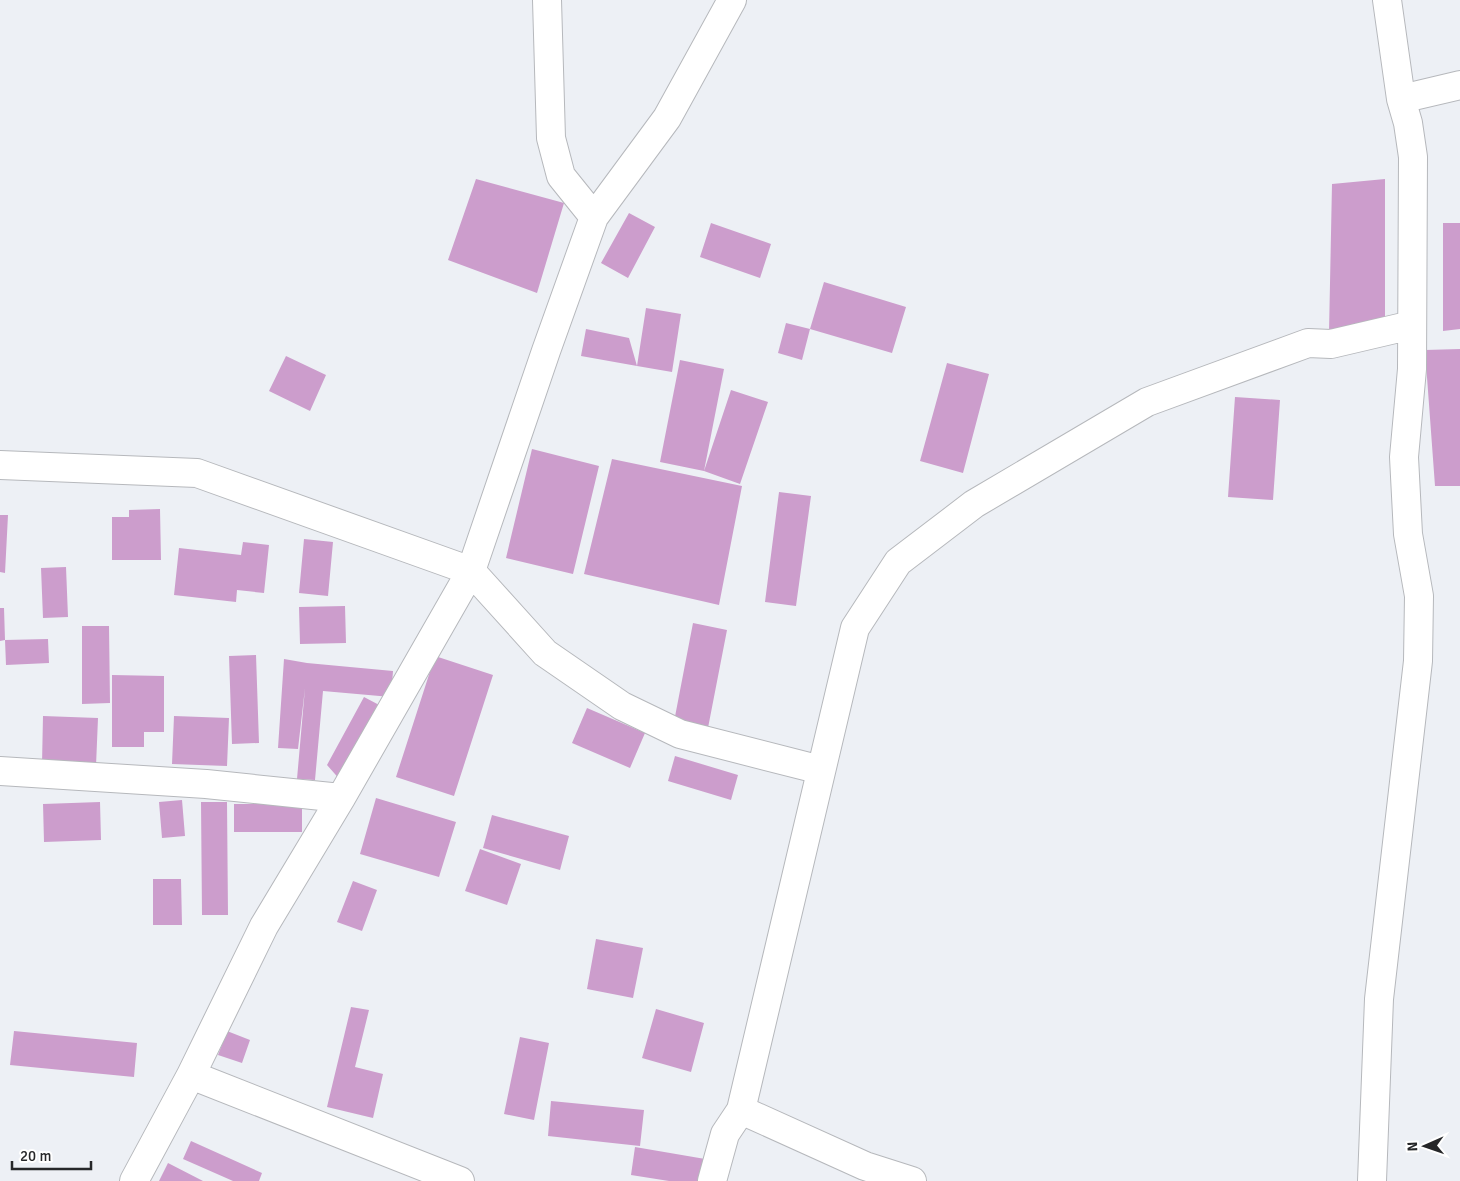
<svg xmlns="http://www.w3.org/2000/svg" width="1460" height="1181" font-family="Signika,sans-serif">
  <rect width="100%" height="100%" fill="#edf0f5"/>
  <path fill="#cc9dcc" d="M476,179L564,203L537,293L448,260Z
    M1385,179V326L1329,333L1332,184Z
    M629,213L655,227L628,278L601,263Z
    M711,223L771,244L760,278L700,257Z
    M1443,223H1460V329L1443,331Z
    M824,282L906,307L892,353L810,329Z
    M646,308L681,314L672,372L637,366Z
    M786,323L810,329L802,360L778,353Z
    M586,329L629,338L637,366L581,356Z
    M1460,349V486H1435L1425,350Z
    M286,356L326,375L310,411L269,391Z
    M680,360L724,369L704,471L731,390L768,402L740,484L704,471L660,462Z
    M947,363L989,374L963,473L920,461Z
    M1235,397L1280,400L1273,500L1228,497Z
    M532,449L599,466L573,574L506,558Z
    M612,459L742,486L719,605L584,574Z
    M779,492L811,496L796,606L765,602Z
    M160,509L161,560H112V517H129V510Z
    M0,515H8L5,573L0,572Z
    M304,539L333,542L328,596L299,593Z
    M243,542L269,545L264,593L237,590L236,602L174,595L179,548L241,555Z
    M66,567L68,617L43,618L41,568Z
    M345,606L346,643L300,644L299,607Z
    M0,608H4L5,640L0,641Z
    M693,623L727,630L707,733L673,727Z
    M82,626H109L110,703L82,704Z
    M48,639L49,663L6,665L5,640Z
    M256,655L259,743L232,744L229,656Z
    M435,656L493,675L454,796L396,777Z
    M284,659L307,663L393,671L391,697L323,691L315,780L297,779L305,688L298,749L278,748Z
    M112,675L164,676V732H144V747H112Z
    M364,697L383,707L342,782L327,765Z
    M587,708L645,733L630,768L572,743Z
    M43,716L98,718L96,766L42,764Z
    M174,716L229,718L227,766L172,764Z
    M675,756L738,775L731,800L668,781Z
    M376,798L456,822L439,877L360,854Z
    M182,800L185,836L162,838L159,802Z
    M100,802L101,840L44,842L43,804Z
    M201,802H227L228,915H202Z
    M234,804H302V832H234Z
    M492,815L569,836L560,870L483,848Z
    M480,849L521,864L507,905L465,891Z
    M153,879H181L182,925H153Z
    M353,881L377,890L362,931L337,922Z
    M596,939L643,948L633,998L587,989Z
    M351,1007L369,1010L355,1067L383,1074L373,1118L327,1107Z
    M656,1009L704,1023L691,1072L642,1058Z
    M14,1031L137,1043L134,1077L10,1065Z
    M227,1031L250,1040L242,1063L218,1055Z
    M520,1037L549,1043L534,1120L504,1114Z
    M551,1101L644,1110L640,1146L548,1136Z
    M191,1141L262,1173L259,1181H233L183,1159Z
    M635,1147L711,1160L708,1181H669L631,1175Z
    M168,1163L203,1181H159Z"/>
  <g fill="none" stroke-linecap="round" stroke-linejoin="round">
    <g stroke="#b6b8bc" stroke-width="30">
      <path id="minor" d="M547,0L551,138L561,176L594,217
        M1401,99L1460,85
        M0,465L197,473L471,571L545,653L622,706L680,734L821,770
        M0,771L206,784L341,798
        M191,1075L460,1181
        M741,1110L865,1166L912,1181
        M134,1181L191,1075L264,926L341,798L471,571L546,351L594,217L667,118L732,0
        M712,1181L725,1134L741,1110L855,628L898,562L974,504L1147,402L1308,343L1331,344L1412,325
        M1372,1181L1379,999L1418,661L1419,596L1408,534L1404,457L1412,369L1413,157L1408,123L1401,99L1387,0"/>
    </g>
    <use href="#minor" stroke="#fff" stroke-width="28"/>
  </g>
  <g transform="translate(1425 1146) rotate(268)" stroke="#ffffff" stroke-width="4" paint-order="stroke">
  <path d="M0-4L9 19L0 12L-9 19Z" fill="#262729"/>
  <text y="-8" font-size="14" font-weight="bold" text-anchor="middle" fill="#262729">N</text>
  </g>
  <path d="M12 1161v8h79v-8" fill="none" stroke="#262729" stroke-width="2.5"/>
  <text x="20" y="1161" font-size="15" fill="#262729" stroke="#ffffff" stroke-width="4" paint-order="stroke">20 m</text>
</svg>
